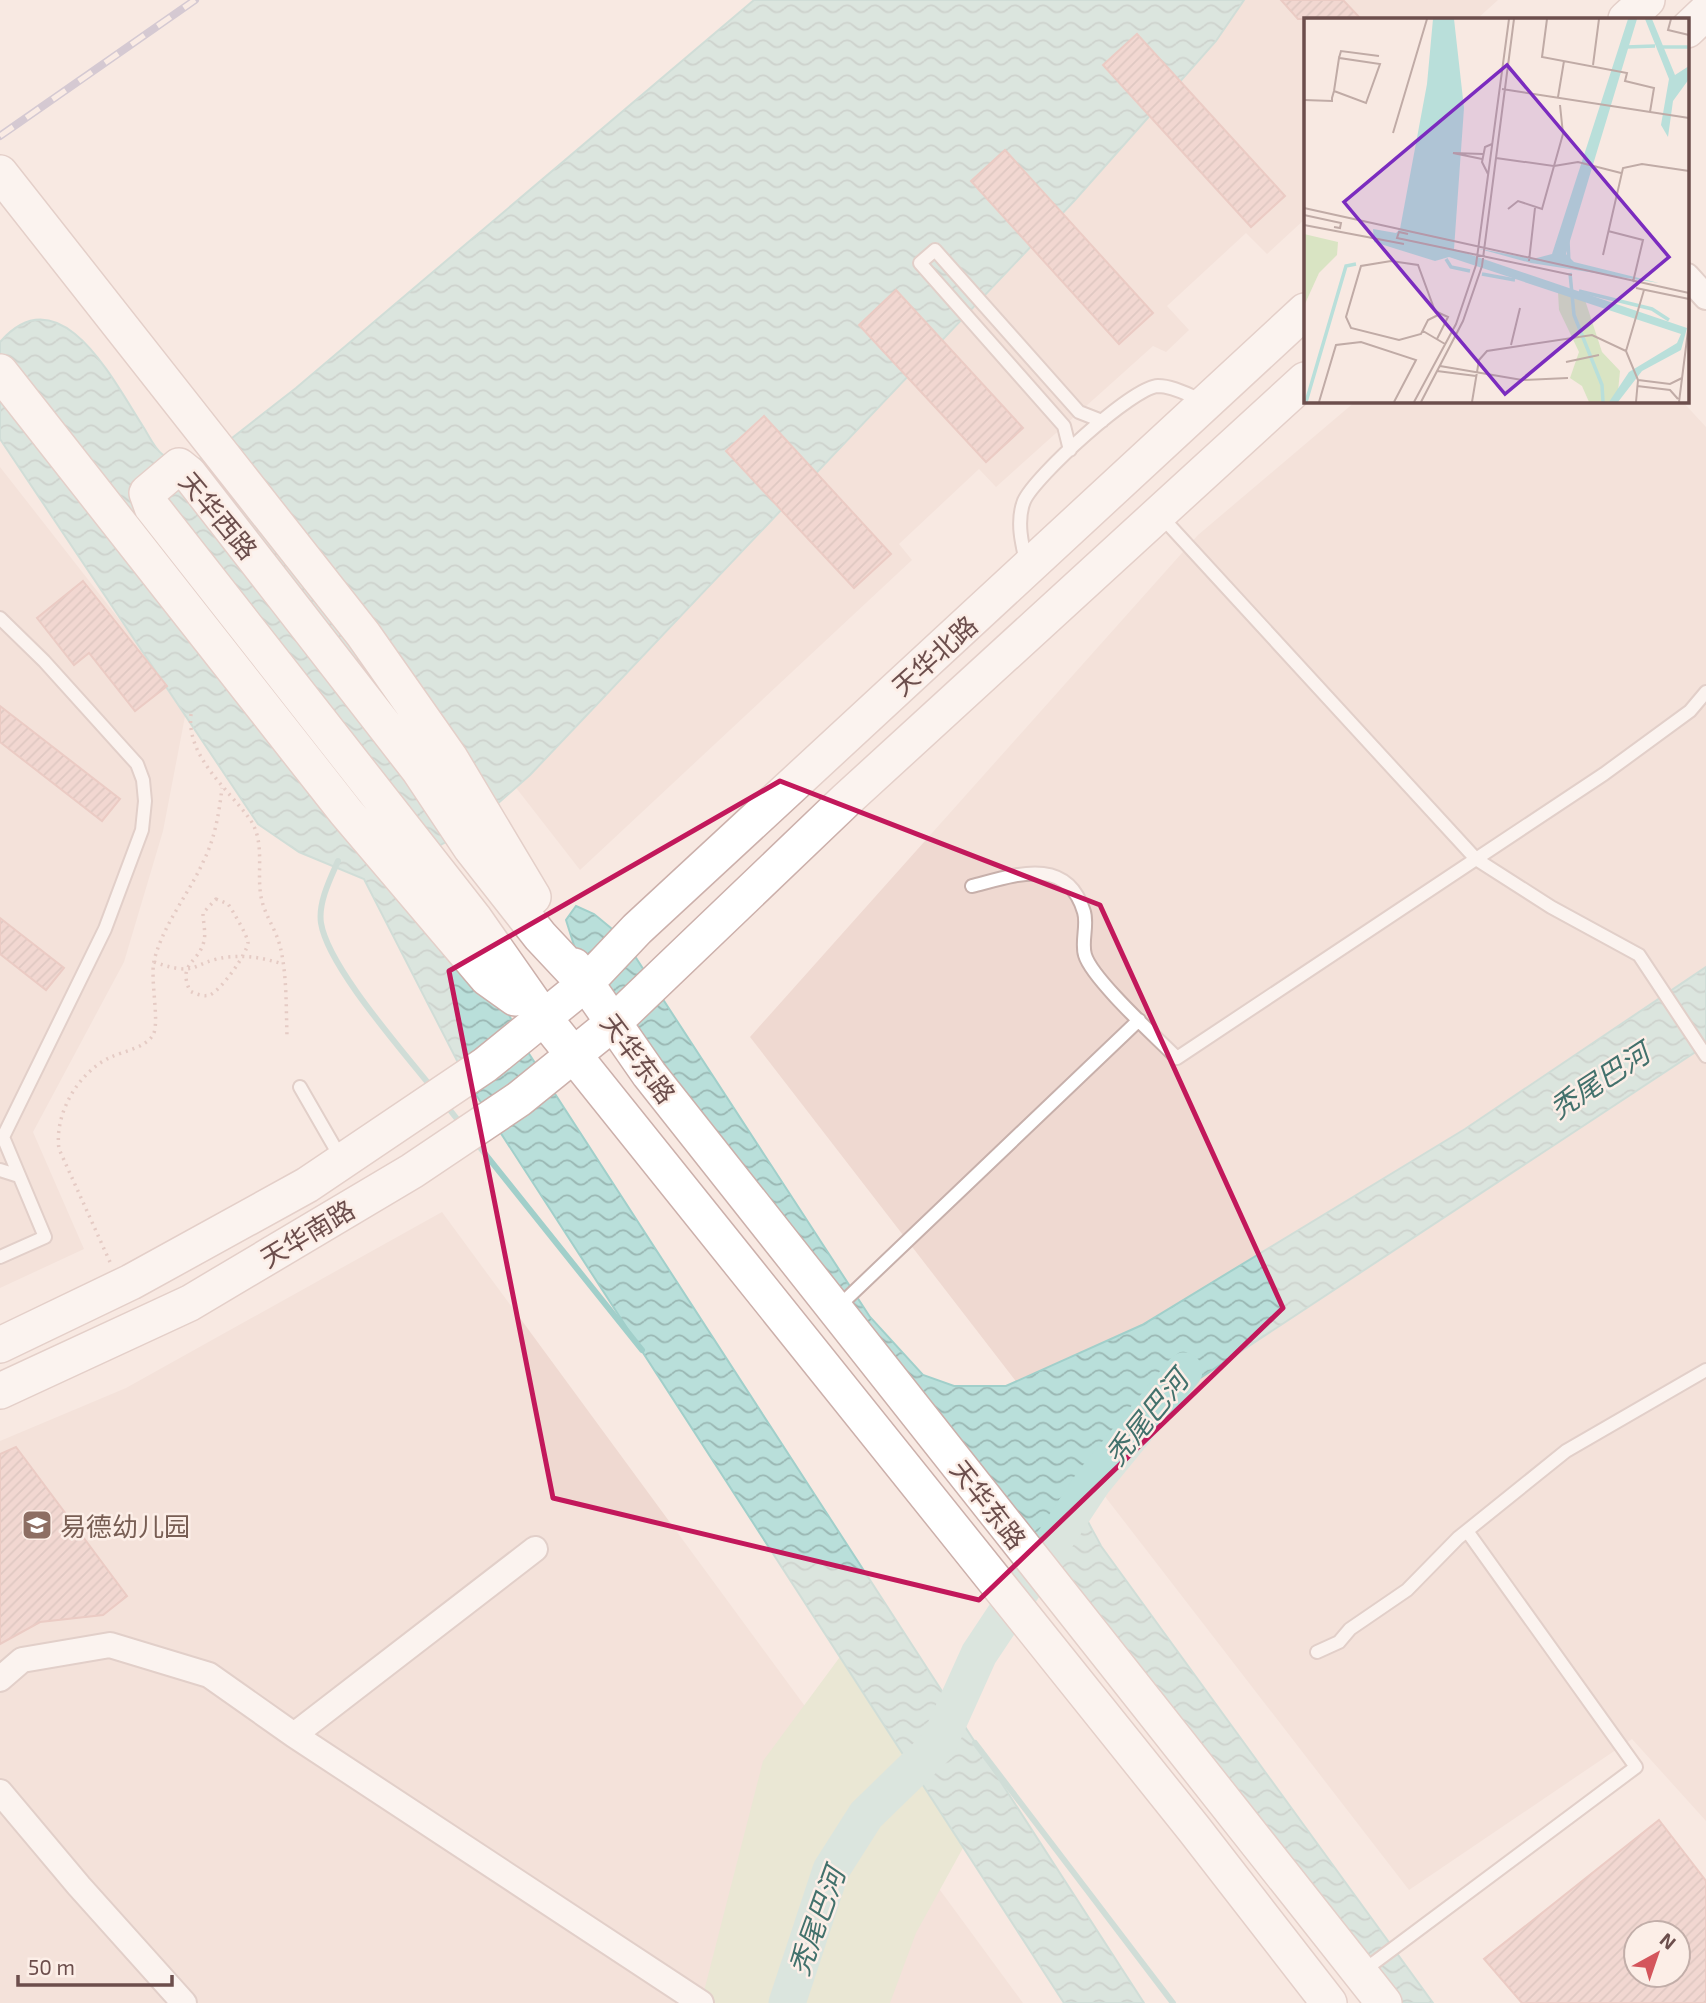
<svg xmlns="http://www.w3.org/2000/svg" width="1706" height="2003" font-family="'Exo 2','Noto Sans SC',sans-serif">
  <defs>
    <pattern id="water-waves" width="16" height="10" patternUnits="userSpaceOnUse" patternTransform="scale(1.75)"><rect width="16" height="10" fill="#b9dfda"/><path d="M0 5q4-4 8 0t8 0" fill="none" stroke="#9ab7b3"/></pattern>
    <pattern id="building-hatch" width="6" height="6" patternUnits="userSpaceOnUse" patternTransform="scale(1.75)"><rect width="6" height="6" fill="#eac2bd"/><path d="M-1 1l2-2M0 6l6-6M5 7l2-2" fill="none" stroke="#c2a09c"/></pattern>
  </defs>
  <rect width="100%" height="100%" fill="#f8e9e2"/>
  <path fill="#efd9d1" d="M1139,0H1498L1477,19H1305V219L1267,254L1246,233L1167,306L1189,330L1166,352L1153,346L996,487L979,469L899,544L912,560L580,870L510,780Z
    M1356,401H1682L1706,427V1821L1632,1739L1409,1890L750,1037L1198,535Z
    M0,467L187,706L163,831L124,962L33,1132L84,1249L0,1288Z
    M442,1212L1023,2003H0V1441L126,1388Z"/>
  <path fill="#d9e4c3" d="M848,1646L985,1808L916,1933L890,2003H701L763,1761Z"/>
  <path fill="url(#water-waves)" stroke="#a1cfca" stroke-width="2" d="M754,0H1244L1216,41L1075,200L530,775L469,829L430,851L524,1046L1144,2003H1064L469,1084L364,879L299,852L258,824L0,439V342C61,272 115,384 144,428C149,436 155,449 162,454C167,458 175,461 181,464L209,456L296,388Z
    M576,906L594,914L623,938L870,1317L923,1375L954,1386H1006L1142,1325L1465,1129L1706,967V1045L1138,1419C1116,1437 1075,1467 1080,1501C1082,1515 1095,1533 1101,1546L1433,2003H1364L578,958L566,920Z"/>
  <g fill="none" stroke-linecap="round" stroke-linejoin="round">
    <path stroke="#a1cfca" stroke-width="6" d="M338,861C330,879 318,903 321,923C328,967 403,1051 432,1088
      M446,1105L461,1124
      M474,1140L642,1350
      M975,1743L1173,2003"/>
    <path stroke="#b9dfda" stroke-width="37" d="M787,2003L831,1870L866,1815L938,1745L979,1654L1093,1482L1184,1371"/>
  </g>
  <path fill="url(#building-hatch)" stroke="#dba69f" stroke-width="2" fill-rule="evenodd" d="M1281,0H1343L1361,19H1298Z
    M1137,34L1285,196L1251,227L1103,65Z
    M1005,150L1153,313L1119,344L971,181Z
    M896,290L1023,428L986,462L859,325Z
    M764,416L891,554L854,588L726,451Z
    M83,581L167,686L135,711L89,653L74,665L37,618Z
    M0,706L120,799L102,821L0,742Z
    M0,918L64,968L46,990L0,954Z
    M16,1447L127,1596L103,1615L40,1622L0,1644V1454Z
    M1659,1820L1706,1881V2003H1522L1484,1959ZM1636,1933H1678V1975H1636Z"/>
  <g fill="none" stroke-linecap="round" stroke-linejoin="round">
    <g stroke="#c7b0ab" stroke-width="16">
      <path id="lane" d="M1070,450L1064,426L920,263L935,250L1079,412L1102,421
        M1027,565C1022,545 1016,521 1024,501C1035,476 1133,387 1158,386C1174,386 1190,396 1204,401
        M0,618L44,661L137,764L143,780L145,801L142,830L105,929L3,1137L45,1237L0,1257
        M1706,692L1690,711L1604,774L1476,859L1551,907L1639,955L1706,1056
        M972,886C1015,875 1067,855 1084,912C1088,925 1081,942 1085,955C1092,979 1157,1038 1177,1058L1476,859L1159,514
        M300,1087L342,1160
        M0,1170L19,1176
        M838,1307L1139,1020
        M1317,1652L1339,1642L1350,1629L1407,1590L1458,1538L1566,1451L1706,1370
        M1363,1971L1636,1767L1467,1531"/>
    </g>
    <g stroke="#c7b0ab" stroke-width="28">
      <path id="street" d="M1687,276L1706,297
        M0,1679L22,1660L110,1645L209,1675L294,1735L701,2003
        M294,1735L535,1549
        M0,1792L79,1886L184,2003"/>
    </g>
    <g stroke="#ccb0ab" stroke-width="38">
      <path id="secondary" d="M1626,19L1647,0
        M1687,30L1706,12
        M0,173L363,634L450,758L533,897
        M0,372L346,812L487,978L515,998
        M574,966L649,1074L1384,2003
        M585,984L540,936L471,848L419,770L189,474L179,466L147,493L152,507L474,918L544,1018L1194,1829L1329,2003
        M0,1345L131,1282L307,1185L485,1065L585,984L637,929L1305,311
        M0,1391L190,1303L412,1171L519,1099L613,1023L846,800L1305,380"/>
    </g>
    <path stroke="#cea6a1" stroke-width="3.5" stroke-dasharray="2 5" stroke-linecap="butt" d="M191,714C186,756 227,788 249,818C267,842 255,875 262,901C266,917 276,930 280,946C287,974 286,1007 287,1036
      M216,899L228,904C233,911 247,935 248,942C248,953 221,990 210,995C203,997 196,994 190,991C177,963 199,963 204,941C206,933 203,921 203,913Z
      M154,962C200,978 190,962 228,957C248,955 263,958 283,964
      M110,1262L59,1149C54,1114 78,1072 111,1057C124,1051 145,1048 153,1035C160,1023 150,980 154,961C163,924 189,894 204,860C215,838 219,813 222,788"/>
    <use href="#lane" stroke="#fff" stroke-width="12"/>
    <use href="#street" stroke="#fff" stroke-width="24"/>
    <use href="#secondary" stroke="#fff" stroke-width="35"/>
    <g stroke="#aaa3bf" stroke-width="8">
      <path id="rail" d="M0,136L195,0"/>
    </g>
    <use href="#rail" stroke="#fceee7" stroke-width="5" stroke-dasharray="16" stroke-linecap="butt"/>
  </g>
  <path d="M0 0H1706V2003H0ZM780,781L1100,905L1283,1308L979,1600L553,1498L449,971Z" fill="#f8e9e2" fill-opacity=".55" fill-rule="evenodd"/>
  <path fill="none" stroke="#c2185b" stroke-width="5" stroke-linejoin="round" d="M780,781L1100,905L1283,1308L979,1600L553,1498L449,971Z"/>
  <defs>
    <g id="school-square" transform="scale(1.575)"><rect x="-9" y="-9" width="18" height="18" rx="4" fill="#8d6e63" stroke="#fceee7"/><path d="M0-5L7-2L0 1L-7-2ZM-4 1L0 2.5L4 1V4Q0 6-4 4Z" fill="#fff"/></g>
  </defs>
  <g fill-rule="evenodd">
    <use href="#school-square" x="37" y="1525"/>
  </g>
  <g text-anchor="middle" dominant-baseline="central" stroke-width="5" stroke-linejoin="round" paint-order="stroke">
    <g font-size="26" fill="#6c4e4c" stroke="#fceee7">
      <text transform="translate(219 515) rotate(50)">天华西路</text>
      <text transform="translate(934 655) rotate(-42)">天华北路</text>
      <text transform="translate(639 1058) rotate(53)">天华东路</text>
      <text transform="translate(307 1233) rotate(-31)">天华南路</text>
      <text transform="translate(989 1504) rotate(52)">天华东路</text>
    </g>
    <g font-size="26" fill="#785e54" stroke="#fceee7" text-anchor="start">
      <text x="60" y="1525">易德幼儿园</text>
    </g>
    <g font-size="28" font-style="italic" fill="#42716c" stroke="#fceee7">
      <text transform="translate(1599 1080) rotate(-33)">秃尾巴河</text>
      <text transform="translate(1146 1417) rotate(-51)">秃尾巴河</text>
      <text transform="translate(816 1921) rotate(-70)">秃尾巴河</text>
    </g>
  </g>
  <g transform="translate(1304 18)">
    <rect width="385" height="385" fill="#f8e9e2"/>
    <path d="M0,216L34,224L33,237L15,255L0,288Z" fill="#d9e4c3"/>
    <path d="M254,274L280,279L298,334L316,353L313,384H285L278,368L266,360L275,334L255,292Z" fill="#d9e4c3"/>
    <path d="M129,1H150L160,90L150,231L383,310L377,332L338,353L314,384H305L325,354L373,325L377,316L145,239L131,243L70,224L69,211L92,215L96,211L123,66ZM324,1H333L262,236L270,244L355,265L227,245L172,230L229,241L248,236ZM341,1H348L371,57L385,48V61L369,83L364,119L357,107L365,61Z" fill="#b9dfda"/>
    <path fill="none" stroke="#b9dfda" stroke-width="3.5" d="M322,29L351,28M356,29H385M264,223L265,246M142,241L147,249L166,253M266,255L270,297L298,367L299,384M178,256L211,262M275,273L348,291L365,302M2,384L42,248L52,246"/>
    <path fill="none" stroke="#c0aba6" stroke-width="2" d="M243,1L238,39L323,55L321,63L350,70L346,94M367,1L364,12L385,17M35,40L37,33L75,38M289,47L295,1M198,71L385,100M254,79L260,43M0,82L28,83V80L30,73L35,40L76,46L62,85L30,73M256,87L259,116L250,148L274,144L317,155M89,115L123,1M192,140L250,148L238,191L214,183L204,191M178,141L149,135L179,136M184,156L178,144L181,129L188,126M0,190L385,275M0,197L37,205L36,210L30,209M0,207L100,226M304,213L339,222L329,264M104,216L95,214L93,220L268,257M299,237L319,150L338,146L385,153M225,243L231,190M332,270L385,281M119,313L141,326M133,321L144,299L131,293L114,247L87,243L57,248L42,299L47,310L95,322L117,316L124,302L136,296M207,327L216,290M322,333L340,272M262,344L295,337M136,348L218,362L264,360M133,353L172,358M334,362L366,366L378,360M333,368L366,372L374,381M15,384L32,327L57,324L112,342L90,384M110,384L152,306L172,247L205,1M117,384L159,303L178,248L210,1M168,384L175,342L183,333L288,317L322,333L334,362L332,384M375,384L385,305"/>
    <path fill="#7b2cbf" fill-opacity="0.15" stroke="#7b2cbf" stroke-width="3.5" d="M203,47L365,239L201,376L40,184Z"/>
    <rect width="385" height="385" fill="none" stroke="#6c4e4c" stroke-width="3.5"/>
  </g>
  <g transform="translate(1657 1954) rotate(40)"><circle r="33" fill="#fceee7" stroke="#c2aea9" stroke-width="2"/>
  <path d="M0-5L12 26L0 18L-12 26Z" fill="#d4555c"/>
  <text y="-10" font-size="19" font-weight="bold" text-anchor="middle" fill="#6c4e4c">N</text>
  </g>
  <path d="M18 1975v10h154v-10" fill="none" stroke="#6c4e4c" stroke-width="3.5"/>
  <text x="28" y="1975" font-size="21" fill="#6c4e4c" stroke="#fceee7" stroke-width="5" paint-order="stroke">50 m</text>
</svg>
